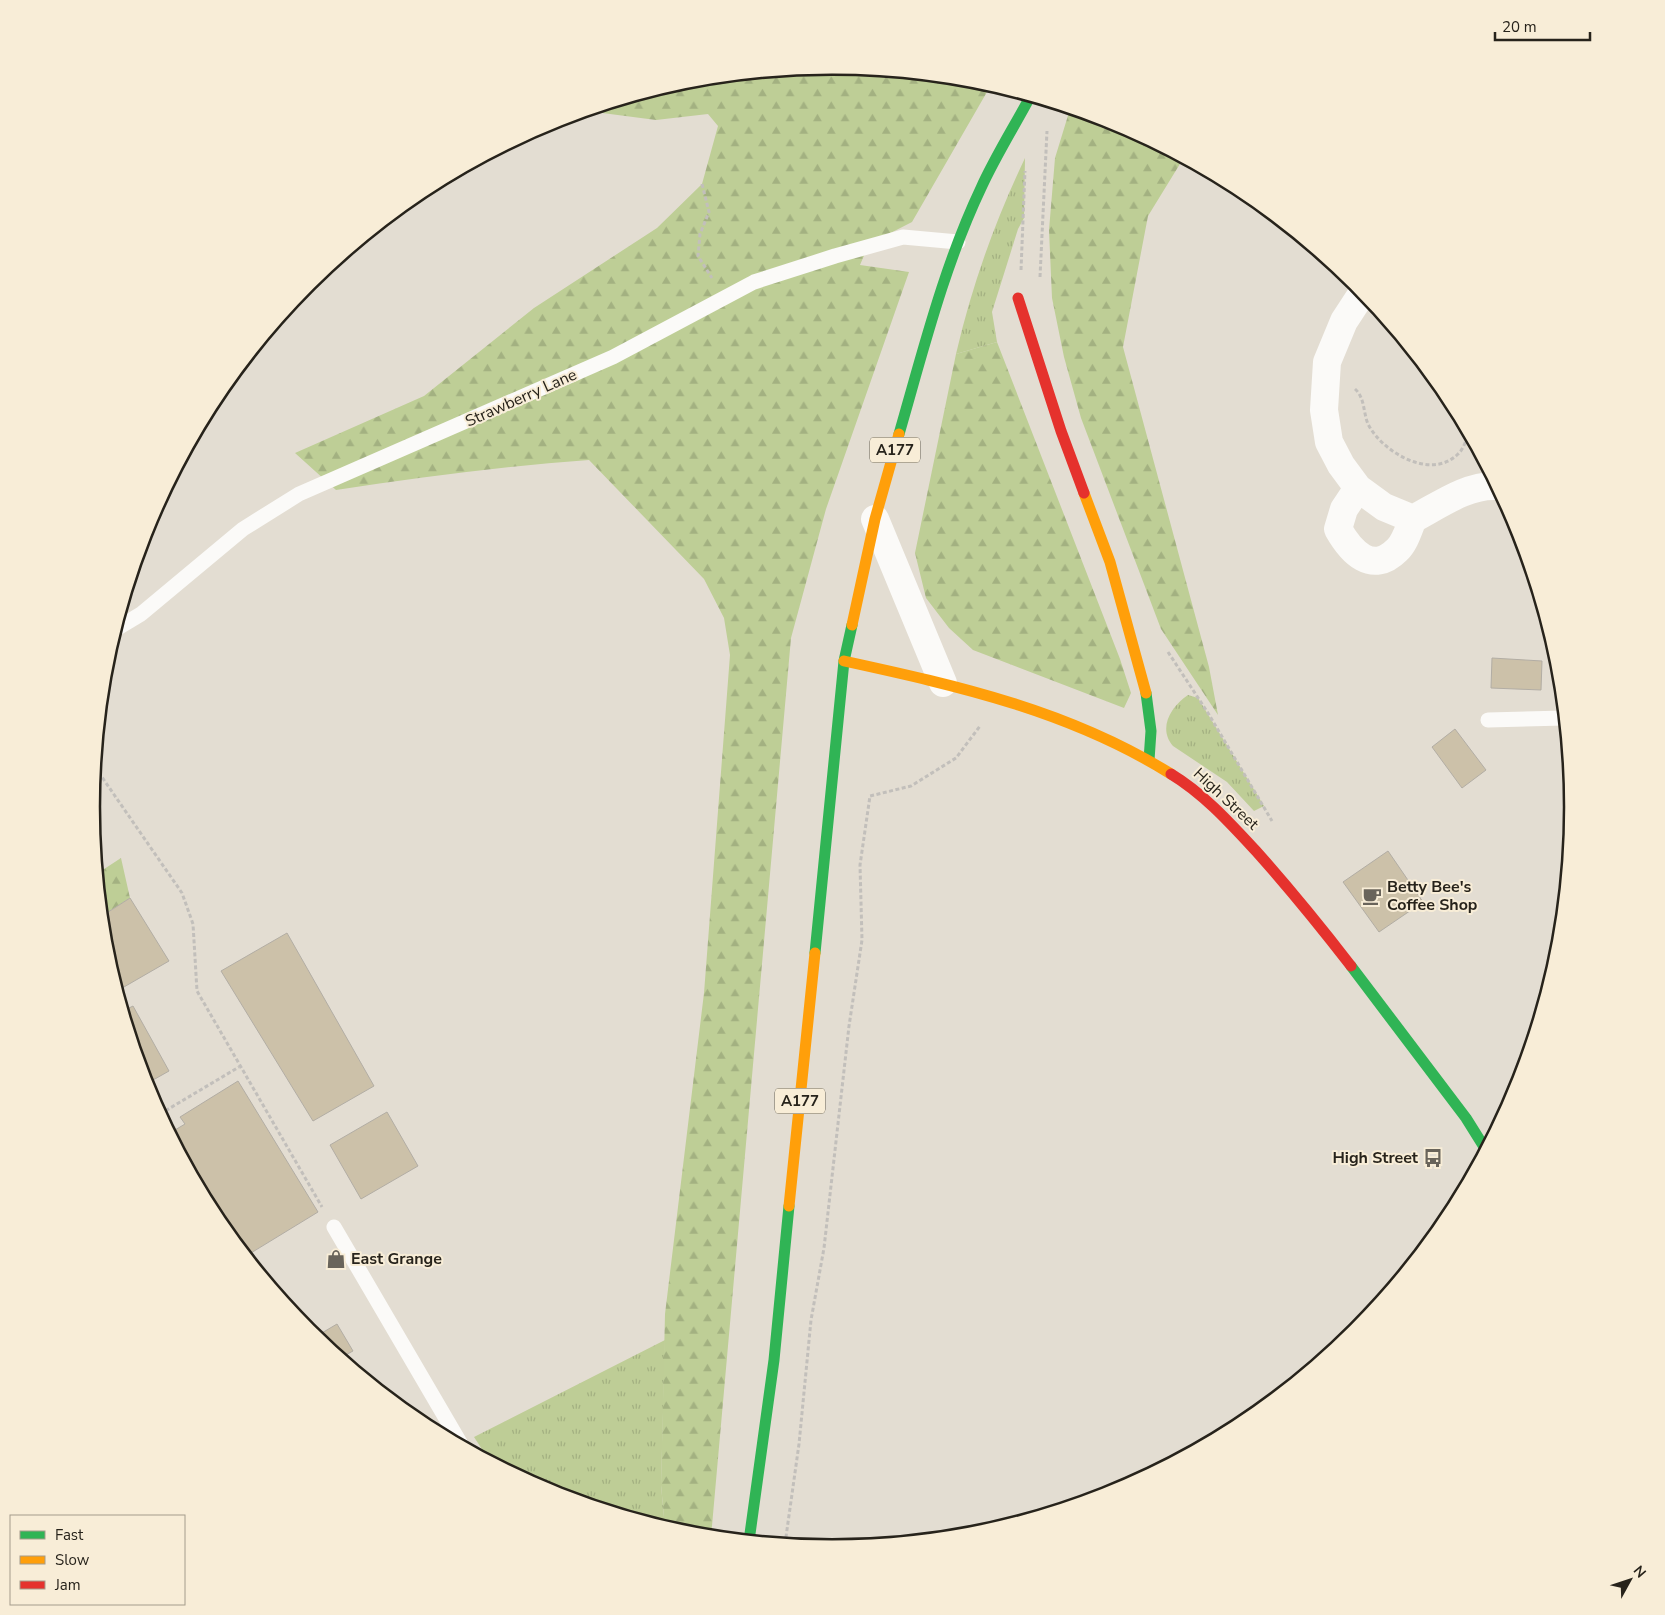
<svg xmlns="http://www.w3.org/2000/svg" width="1665" height="1615" font-family="'Nunito Sans',sans-serif">
  <defs>
    <pattern id="grass-tufts" width="24" height="20" patternUnits="userSpaceOnUse" patternTransform="scale(1.25)"><rect width="24" height="20" fill="#becd96"/><path d="M3 7l-1-3M5 7V3M7 7l1-3M15 17l-1-3M17 17v-4M19 17l1-3" fill="none" stroke="#a3b081"/></pattern>
    <pattern id="forest-firs" width="22" height="20" patternUnits="userSpaceOnUse" patternTransform="scale(1.25)"><rect width="22" height="20" fill="#bece96"/><path d="M5 1l3.5 6h-7zM16 11l3.5 6h-7z" fill="#a3b181"/></pattern>
  </defs>
  <rect width="100%" height="100%" fill="#e3ddd2"/>
  <path fill="url(#grass-tufts)" d="M1025,158L1024,218L1018,229L992,312L997,342L956,354C972,285 995,221 1025,158Z
    M1188,695L1198,698L1264,806L1254,811L1227,782L1173,746C1158,729 1170,707 1188,695Z
    M665,1340L661,1485L665,1528L549,1492L489,1460L474,1437Z"/>
  <path fill="url(#forest-firs)" d="M833,66L977,81L991,85L912,222L869,244L860,265L909,272L826,509L791,638L711,1537L688,1534L665,1528L661,1485L665,1314L704,993L730,655L724,618L704,579L589,460C504,466 420,477 336,490L295,453L424,396L534,308L657,228L702,184L718,126L708,114L656,120L587,111L688,80Z
    M1070,109L1116,123L1183,159L1148,216L1123,347L1209,667L1218,715L1161,629L1081,418L1064,357L1052,298L1049,230L1055,158Z
    M997,342L1120,659L1131,693L1124,708L973,650L949,628L926,598L915,553L956,354Z
    M121,858L130,898L102,916L98,873Z"/>
  <path fill="#ccc1a9" stroke="#b2ada4" d="M1492,658L1542,661L1541,690L1491,688Z
    M1455,729L1486,770L1462,788L1432,747Z
    M1388,851L1423,902L1379,932L1343,882Z
    M130,898L169,961L117,991L105,952L102,916Z
    M287,933L374,1086L313,1121L221,971Z
    M133,1006L169,1071L146,1084L123,1011Z
    M238,1081L318,1212L246,1256L216,1219L170,1133L185,1124L180,1117Z
    M387,1112L418,1166L361,1199L330,1145Z
    M337,1324L353,1351L340,1358L315,1337Z"/>
  <g fill="none" stroke-linecap="round" stroke-linejoin="round">
    <path stroke="#c2bfbb" stroke-width="3" stroke-dasharray="4 2.5" stroke-linecap="butt" d="M702,184L709,212L700,234L698,256L712,278
      M1021,270L1025,171
      M1040,277L1047,131
      M1355,389C1365,398 1363,412 1368,424C1382,452 1431,481 1458,454C1463,450 1466,440 1469,434
      M1168,652L1208,713L1272,821
      M95,767L182,893L193,924L197,991L322,1207
      M160,1114L239,1067
      M785,1544L799,1444L811,1320L824,1248L849,1026L862,940L860,865L870,796L911,786L956,758L980,726"/>
    <path stroke="#fbfaf8" stroke-width="15" d="M116,629L141,614L243,529L299,494L613,357L754,282L835,256L903,237L958,242
      M1488,720L1565,718
      M334,1227L462,1446"/>
    <path stroke="#fbfaf8" stroke-width="28" d="M1363,292L1344,321L1327,362L1324,410L1329,442L1341,465L1358,488L1384,507L1413,519C1438,506 1468,484 1497,486
      M1358,488L1344,509L1338,529C1351,552 1372,575 1397,550C1405,543 1409,528 1413,519
      M875,519L943,683"/>
    <path stroke="#30b455" stroke-width="11" d="M899,434C923,351 944,266 981,188C995,157 1014,127 1030,97
      M1146,693L1151,731L1149,760
      M815,953L844,661L852,625
      M1351,966L1466,1118L1486,1150
      M749,1541L774,1360L789,1206"/>
    <path stroke="#ff9f0a" stroke-width="11" d="M1084,493L1110,562L1146,693
      M852,625L875,519L899,434
      M844,661C959,686 1070,711 1171,774
      M789,1206L815,953"/>
    <path stroke="#e5322d" stroke-width="11" d="M1018,298L1061,431L1084,493
      M1171,774C1204,794 1230,823 1256,851C1289,888 1320,926 1351,966"/>
  </g>
  <defs>
    <g id="cafe-bare" transform="scale(1.5)"><path d="M-5.5-4.5H6V0H3Q3 3.5 0 3.5H-2.5Q-5.5 3.5-5.5 0ZM3-3.2v2h1.7v-2ZM-6 4.5H4V6H-6Z" fill="#69645b" stroke="#f8edd7" stroke-width="2.5" paint-order="stroke"/></g>
    <g id="bus-bare" transform="scale(1.5)"><path d="M-5-6H5V4H4V6H2V4H-2V6H-4V4H-5ZM-3.5-4V0h7V-4ZM-3.5 1.2v1.5H-2V1.2ZM2 1.2v1.5H3.5V1.2Z" fill="#69645b" stroke="#f8edd7" stroke-width="2.5" paint-order="stroke"/></g>
    <g id="shop-bare" transform="scale(1.5)"><path d="M-5-2.5h2.3a2.7 3.5 0 0 1 5.4 0H5L5.5 6h-11ZM-1.5-2.5h3a1.5 2.3 0 0 0-3 0Z" fill="#69645b" stroke="#f8edd7" stroke-width="2.5" paint-order="stroke"/></g>
  </defs>
  <g fill-rule="evenodd">
    <use href="#cafe-bare" x="1372" y="896"/>
    <use href="#bus-bare" x="1433" y="1158"/>
    <use href="#shop-bare" x="336" y="1259"/>
  </g>
  <g text-anchor="middle" dominant-baseline="central" stroke-width="4" stroke-linejoin="round" paint-order="stroke">
    <g fill="#f8edd7" stroke="#666053" stroke-width="1">
      <rect x="870" y="437.5" width="50" height="25" rx="4"/>
      <rect x="775" y="1088.5" width="50" height="25" rx="4"/>
    </g>
    <g font-size="15" font-weight="bold" fill="#27231b">
      <text x="895" y="450">A177</text>
      <text x="800" y="1101">A177</text>
    </g>
    <g font-size="16" fill="#27231b" stroke="#f8edd7">
      <text transform="translate(521 398) rotate(-24)">Strawberry Lane</text>
      <text transform="translate(1226 799) rotate(43)">High Street</text>
    </g>
    <g font-size="16" font-weight="bold" fill="#27231b" stroke="#f8edd7" text-anchor="start">
      <text x="1387" y="887">Betty Bee's<tspan x="1387" dy="18">Coffee Shop</tspan></text>
      <text x="1418" y="1158" text-anchor="end">High Street</text>
      <text x="351" y="1259">East Grange</text>
    </g>
  </g>
  <path d="M0 0H1665V1615H0ZM100 807a732 732 0 1 1 1464 0a732 732 0 1 1-1464 0Z" fill="#f8edd7" fill-rule="evenodd"/>
  <path fill="none" stroke="#27231b" stroke-width="2.5" d="M100 807a732 732 0 1 1 1464 0a732 732 0 1 1-1464 0Z"/>
  <rect x="10" y="1515" width="175" height="90" fill="#f8edd7" stroke="#a49c8c"/>
  <rect x="20" y="1531" width="25" height="8" fill="#30b455" stroke="#a49c8c"/>
  <text x="55" y="1540" font-size="15" fill="#27231b">Fast</text>
  <rect x="20" y="1556" width="25" height="8" fill="#ff9f0a" stroke="#a49c8c"/>
  <text x="55" y="1565" font-size="15" fill="#27231b">Slow</text>
  <rect x="20" y="1581" width="25" height="8" fill="#e5322d" stroke="#a49c8c"/>
  <text x="55" y="1590" font-size="15" fill="#27231b">Jam</text>
  <g transform="translate(1630 1580) rotate(50)" stroke="#f8edd7" stroke-width="4" paint-order="stroke">
  <path d="M0-4L9 19L0 12L-9 19Z" fill="#27231b"/>
  <text y="-8" font-size="14" font-weight="bold" text-anchor="middle" fill="#27231b">N</text>
  </g>
  <path d="M1495 32v8h95v-8" fill="none" stroke="#27231b" stroke-width="2.5"/>
  <text x="1502" y="32" font-size="15" fill="#27231b" stroke="#f8edd7" stroke-width="4" paint-order="stroke">20 m</text>
</svg>
